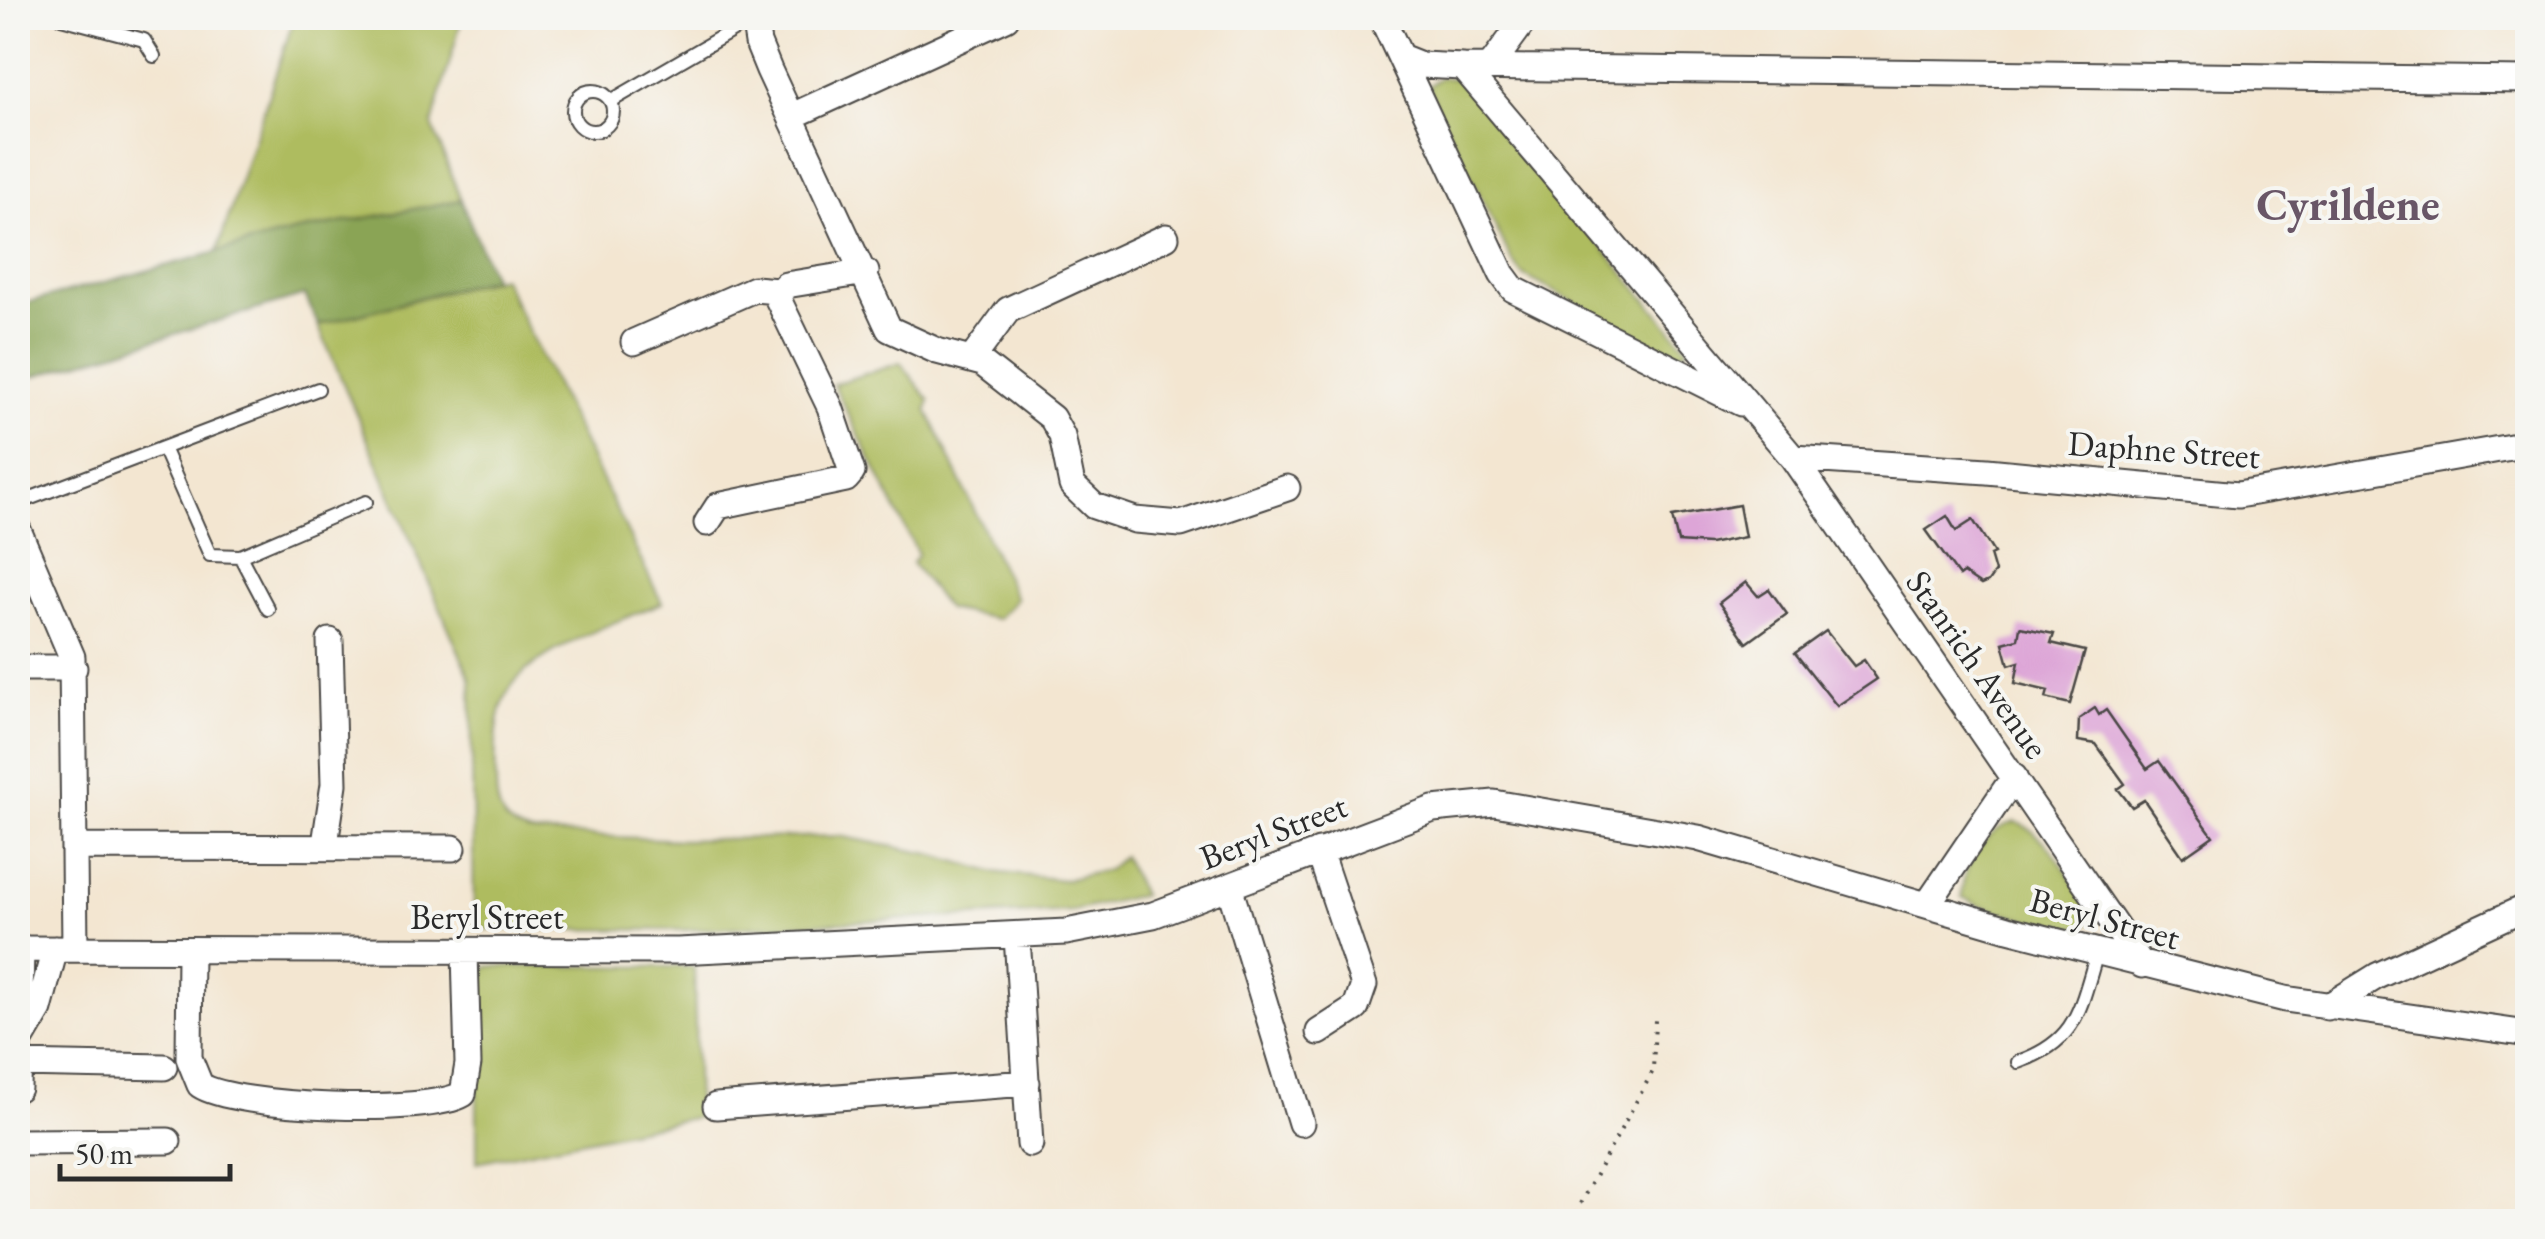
<svg xmlns="http://www.w3.org/2000/svg" width="2545" height="1239" font-family="'EB Garamond',serif">
  <rect width="100%" height="100%" fill="#f6f6f2"/>
  <filter id="ink" filterUnits="userSpaceOnUse"><feTurbulence type="fractalNoise" baseFrequency=".01" numOctaves="2"/><feDisplacementMap in="SourceGraphic" scale="20" xChannelSelector="R" yChannelSelector="G"/><feConvolveMatrix kernelMatrix="1 2 1 2 8 2 1 2 1" color-interpolation-filters="sRGB"/></filter>
  <filter id="wash" filterUnits="userSpaceOnUse"><feTurbulence type="fractalNoise" baseFrequency=".0048" numOctaves="4" result="noise"/><feDisplacementMap in="SourceGraphic" scale="40" xChannelSelector="R" yChannelSelector="G"/><feGaussianBlur stdDeviation="2.25" result="paint"/><feColorMatrix in="noise" values="0 0 0 0 0 0 0 0 0 0 0 0 0 0 0 0 0 1.4 0 .05"/><feComposite in="paint" operator="in"/></filter>
  <g filter="url(#wash)">
    <rect width="100%" height="100%" fill="#f3e6d1"/>
    <path fill="#aebc5e" stroke="#6c7444" stroke-width="2.5" d="M294,18H462L432,125L461,200L293,232L217,252Z
      M1440,77L1456,79L1473,93L1688,349L1675,356L1523,275L1512,261L1434,101L1429,86Z
      M502,277L662,603C621,620 532,651 509,690C494,715 495,754 496,782C496,810 501,825 529,833L682,840L839,836L931,854L993,872L1064,880L1107,870L1123,856L1142,895L1073,911L686,930L474,929L471,680L318,325Z
      M901,363L930,401L927,410L1016,599L997,619L947,609L912,563L918,554L833,384Z
      M2016,822C2051,835 2071,881 2091,911V922L2070,931L1980,906L1962,897C1961,866 1986,828 2016,822Z
      M487,966L694,967L697,1117L477,1162V985Z"/>
    <path fill="#8aa455" stroke="#5a6840" stroke-width="2.5" d="M461,200L493,278L318,325L305,295L18,381V305L293,232Z"/>
    <g id="blocks">
      <path fill="#dda5d7" d="M1739,505L1745,537L1709,544L1678,542L1672,517Z
        M1947,516L1956,531L1973,520L1994,553L1990,555L1995,572L1988,582L1981,585L1963,573L1959,576L1926,530Z
        M1746,582L1758,596L1769,589L1787,614L1747,643L1719,603Z
        M2020,627L2054,634L2051,643L2085,651L2070,704L2046,698L2048,691L2015,683L2019,662L2009,665L2003,643L2018,639Z
        M1826,631L1854,666L1864,660L1877,679L1837,706L1795,653Z
        M2095,708L2099,715L2106,710L2147,769L2159,761L2213,836L2183,857L2144,800L2132,807L2118,789L2125,784L2096,744L2078,741L2079,719Z"/>
    </g>
  </g>
  <g filter="url(#ink)">
    <use href="#blocks" fill-opacity="0" stroke="#494744" stroke-width="2.5"/>
    <g fill="none" stroke-linecap="round" stroke-linejoin="round">
      <g stroke="#494744" stroke-width="16">
        <path id="lane" d="M61,18L144,40L154,56
          M573 111a20 20 0 1 1 40 0a20 20 0 1 1-40 0Z
          M611,101L754,18
          M163,448L210,555L240,556L366,502
          M18,503L318,389
          M240,556L268,609
          M2018,1062C2078,1041 2080,1008 2097,953"/>
      </g>
      <g stroke="#494744" stroke-width="29">
        <path id="street" d="M754,18L758,43L769,70L889,329L937,351L982,363L1052,418L1062,436L1072,485L1094,506L1135,520L1181,524L1287,488
          M1382,18L1502,274L1513,289L1741,403
          M1401,57L1421,65L1463,67L2528,80
          M1463,67L1793,458L2142,965
          M1490,67L1526,18
          M792,116L1006,18
          M634,342L754,289L778,291
          M972,359L1008,310L1166,237
          M1793,458L1987,471L2238,495L2528,444
          M707,523L718,506L846,479L852,472L830,407L777,297L786,285L866,272
          M18,530L72,657L75,949
          M18,668H74
          M325,844L334,784L330,641
          M75,847L453,848
          M1319,851L1364,985L1356,1008L1319,1032
          M1229,886L1301,1123
          M1927,905L2014,777
          M1017,936L1030,1144
          M18,949L678,951L1066,932L1153,915L1433,809L1494,803L1698,838L2008,929L2285,999L2528,1034
          M190,950L189,1058L200,1085C234,1108 428,1115 463,1094L468,1064L465,952
          M2327,1007L2377,976L2528,906
          M20,1041L39,1009L55,949
          M18,1064L164,1067
          M18,1088L21,949
          M716,1106L1027,1083
          M18,1142L168,1141"/>
      </g>
      <path stroke="#494744" stroke-width="4" stroke-dasharray="2.5 8" stroke-linecap="butt" d="M1570,1222L1653,1071L1655,1020"/>
      <use href="#lane" stroke="#fff" stroke-width="12"/>
      <use href="#street" stroke="#fff" stroke-width="25"/>
    </g>
  </g>
  <g text-anchor="middle" dominant-baseline="central" stroke-width="8" stroke-linejoin="round" paint-order="stroke">
    <g font-size="35" fill="#2b2b2b" stroke="#f6f6f2">
      <text transform="translate(2164 449) rotate(4)">Daphne Street</text>
      <text transform="translate(1978 664) rotate(55)">Stanrich Avenue</text>
      <text transform="translate(1273 831) rotate(-21)">Beryl Street</text>
      <text x="487" y="916">Beryl Street</text>
      <text transform="translate(2105 918) rotate(15)">Beryl Street</text>
    </g>
    <g font-size="45" font-weight="bold" fill="#695667" stroke="#f6f6f2">
      <text x="2348" y="204">Cyrildene</text>
    </g>
  </g>
  <rect width="2545" height="1239" fill="none" stroke="#f6f6f2" stroke-width="60"/>
  <path d="M60 1164v15h170v-15" fill="none" stroke="#2b2b2b" stroke-width="5"/>
  <text x="75" y="1164" font-size="30" fill="#2b2b2b" stroke="#f6f6f2" stroke-width="8" paint-order="stroke">50 m</text>
</svg>
